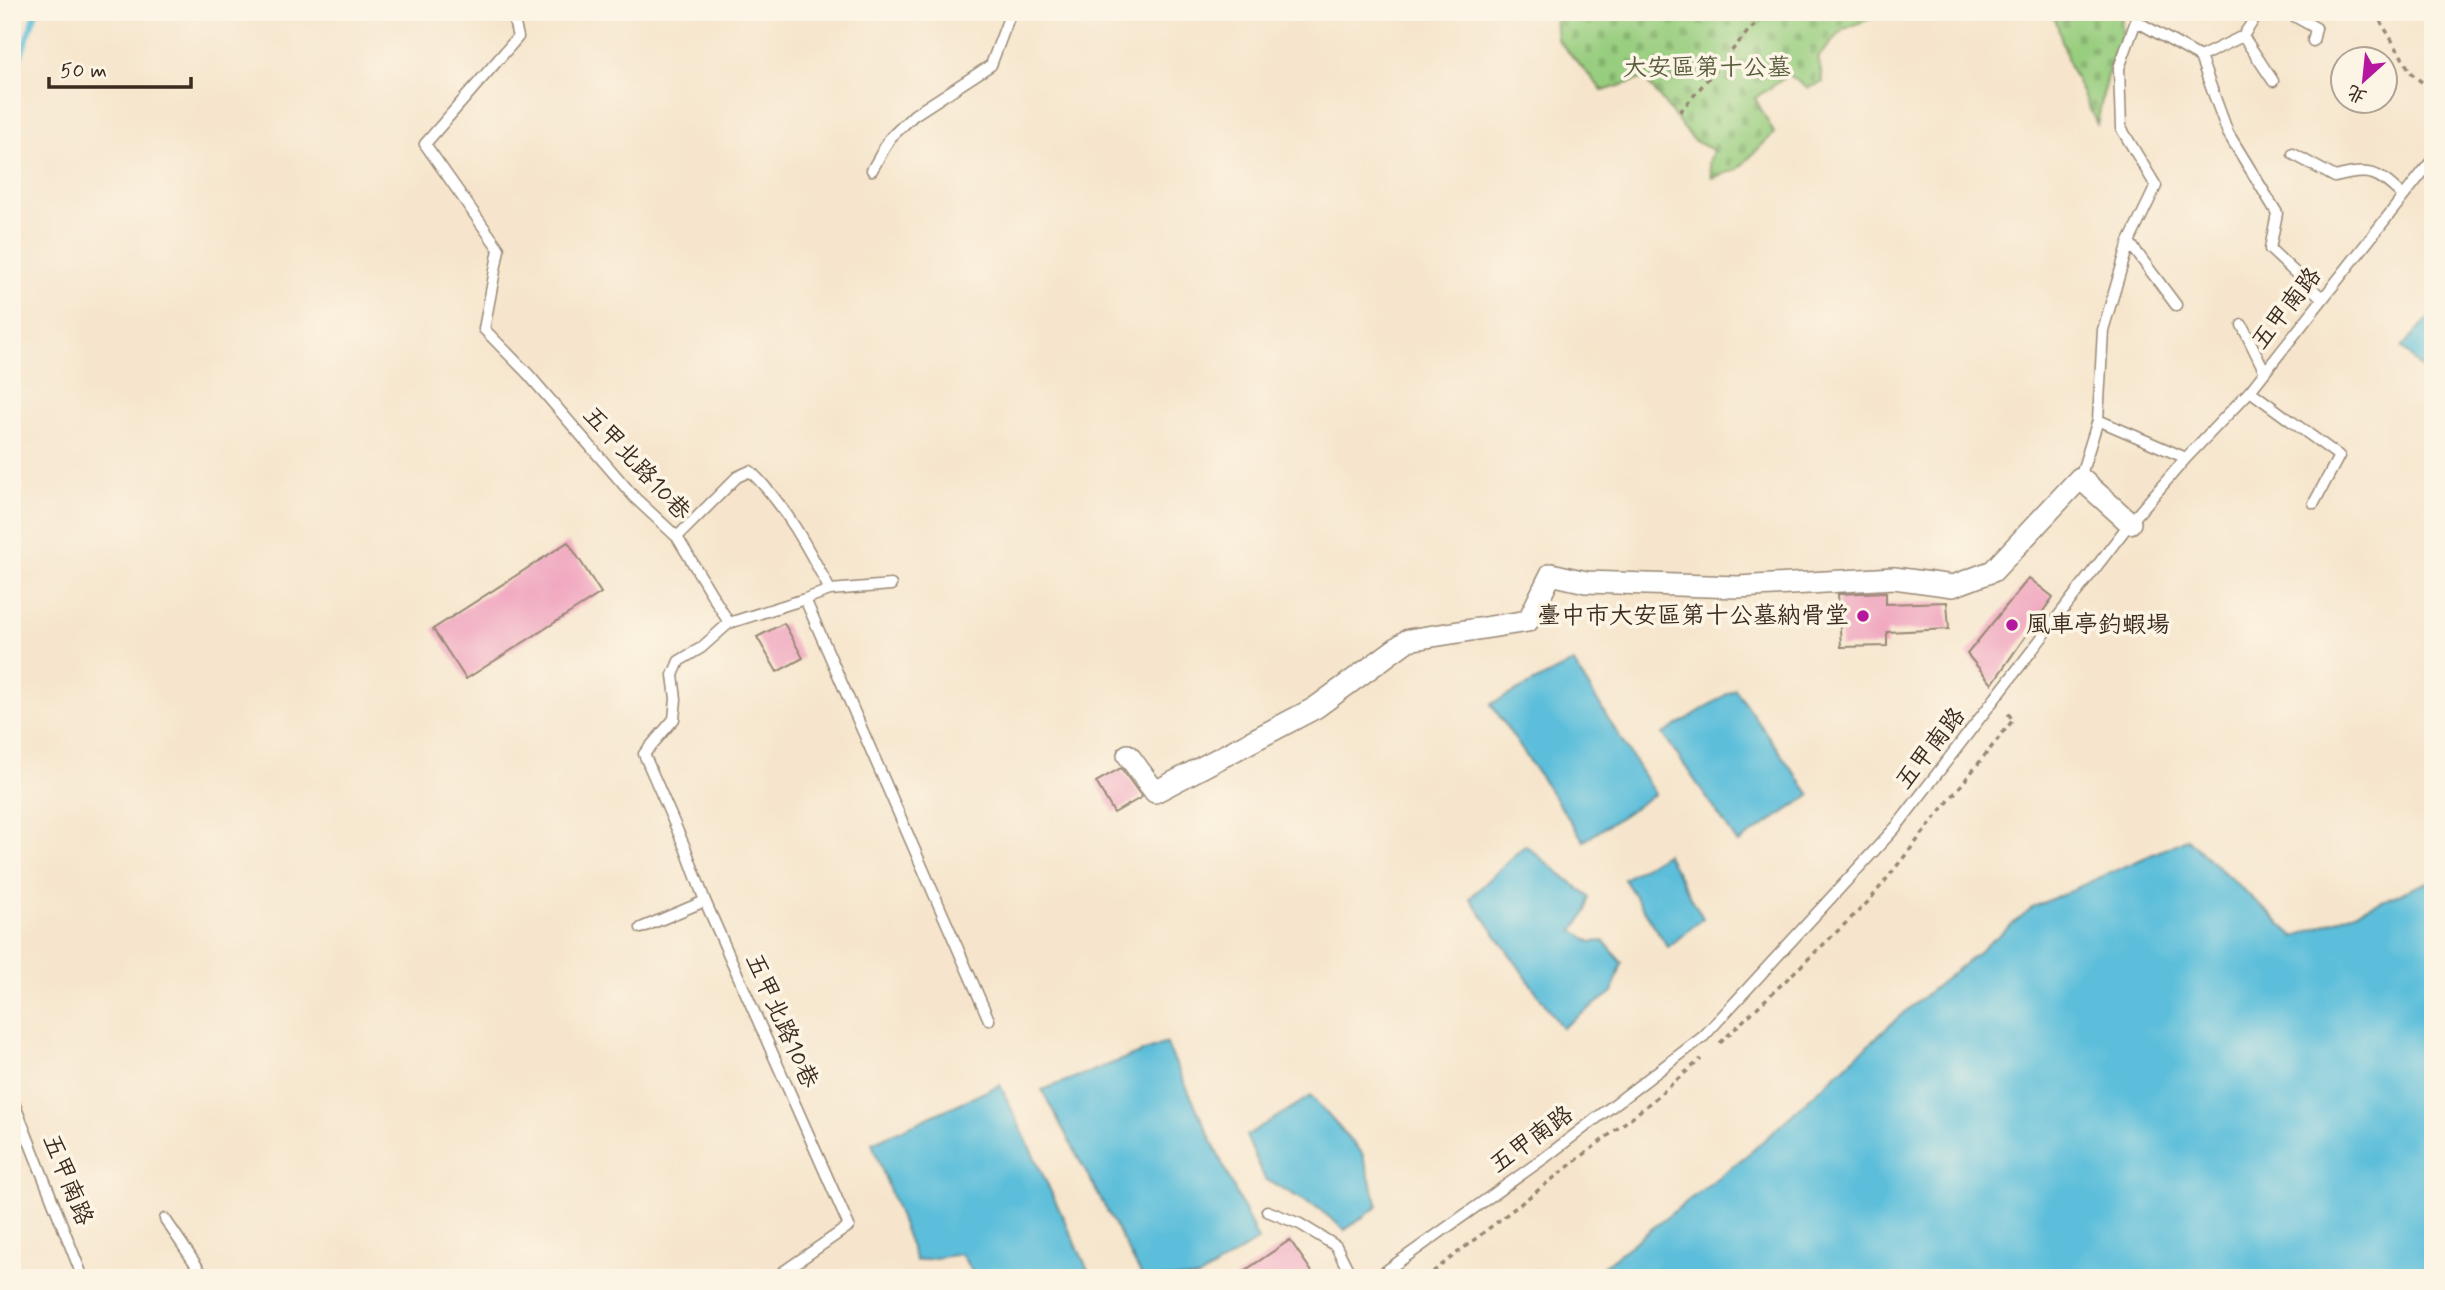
<svg xmlns="http://www.w3.org/2000/svg" width="2445" height="1290" font-family="Mynerve,'LXGW WenKai TC',sans-serif">
  <defs>
    <pattern id="cemetery-stones" width="16" height="16" patternUnits="userSpaceOnUse" patternTransform="scale(1.75)"><rect width="16" height="16" fill="#97cd7e"/><path d="M2 7V4a2 2 0 0 1 4 0v3zM10 15v-3a2 2 0 0 1 4 0v3z" fill="#83b06c"/></pattern>
  </defs>
  <rect width="100%" height="100%" fill="#fcf5e5"/>
  <filter id="ink" filterUnits="userSpaceOnUse"><feTurbulence type="fractalNoise" baseFrequency=".0143" numOctaves="2"/><feDisplacementMap in="SourceGraphic" scale="14" xChannelSelector="R" yChannelSelector="G"/><feConvolveMatrix kernelMatrix="1 2 1 2 8 2 1 2 1" color-interpolation-filters="sRGB"/></filter>
  <filter id="wash" filterUnits="userSpaceOnUse"><feTurbulence type="fractalNoise" baseFrequency=".00686" numOctaves="4" result="noise"/><feDisplacementMap in="SourceGraphic" scale="28" xChannelSelector="R" yChannelSelector="G"/><feGaussianBlur stdDeviation="1.57" result="paint"/><feColorMatrix in="noise" values="0 0 0 0 0 0 0 0 0 0 0 0 0 0 0 0 0 1.4 0 .05"/><feComposite in="paint" operator="in"/></filter>
  <g filter="url(#wash)">
    <rect width="100%" height="100%" fill="#f6e5cc"/>
    <path fill="url(#cemetery-stones)" stroke="#697c4e" stroke-width="2" d="M1564,12H1887L1844,29L1818,57L1823,82L1807,88L1789,75L1755,98L1774,133L1738,169L1712,178L1709,163L1713,150L1693,140L1644,78L1603,91L1557,39L1555,19Z
      M2048,12L2122,14V37L2107,75L2097,124L2070,67L2056,21Z"/>
    <path fill="#5cbeda" stroke="#4c747c" stroke-width="2" d="M2433,314V382L2402,347Z
      M1573,662L1655,794L1584,841L1491,704Z
      M1735,689L1810,795L1738,843L1663,734Z
      M2187,839L2295,937L2433,880V1278H1588L1751,1152L1900,1016L2033,907Z
      M1525,845L1589,897L1587,911L1574,930L1591,942L1604,941L1622,963L1612,992L1562,1028L1470,898Z
      M1666,854L1703,918L1668,947L1624,879Z
      M1166,1043L1258,1240L1198,1278H1143L1042,1090Z
      M1000,1085L1092,1278H976L961,1254L916,1261L872,1143Z
      M1311,1096L1362,1153L1378,1206L1345,1230L1318,1208L1265,1179L1246,1136Z"/>
    <g fill="none" stroke-linecap="round" stroke-linejoin="round">
      <path stroke="#5cbeda" stroke-width="6" d="M12,81L36,12"/>
    </g>
    <g id="blocks">
      <path fill="#ef9fbc" d="M568,542L601,593L466,679L433,629Z
        M2029,578L2053,597L1992,684L1967,654Z
        M1886,592V604L1947,602L1949,629L1887,632V646L1841,647L1838,594Z
        M784,623L803,658L777,672L757,637Z
        M1121,768L1142,797L1114,813L1096,782Z
        M1290,1240L1312,1272L1303,1278H1234Z"/>
    </g>
  </g>
  <g filter="url(#ink)">
    <use href="#blocks" fill-opacity="0" stroke="#988875" stroke-width="2"/>
    <g fill="none" stroke-linecap="round" stroke-linejoin="round">
      <g stroke="#988875" stroke-width="13">
        <path id="lane" d="M512,12L518,37L425,144L499,249L484,329L528,374L635,498L677,537L729,623
          M2287,12L2316,28L2313,41
          M2136,21L2200,57L2228,133L2277,213L2270,249L2322,298
          M2243,36L2273,81
          M2200,57L2243,36L2259,12
          M2293,154L2335,177C2370,168 2377,171 2403,196
          M872,170L890,138L914,115L991,65L1011,12
          M2129,242L2176,305
          M2242,325L2265,372
          M2250,391L2339,456L2314,503
          M2098,420L2186,458
          M2080,478L2098,420L2103,330L2129,242L2156,186L2121,128L2119,68L2136,21L2134,12
          M677,537L737,477L750,471C785,504 808,548 830,590
          M805,599L830,590L891,585
          M641,928L705,901
          M12,1098L83,1278
          M1267,1211L1300,1224L1336,1246L1352,1278
          M165,1219L205,1278
          M774,1278L849,1226L705,901L686,850L644,754L674,719L676,699L673,675L679,661L701,648L729,623L805,599L989,1020
          M1376,1278L1543,1159L1704,1036L1896,827L2130,523L2186,458L2250,391L2433,159"/>
      </g>
      <g stroke="#988875" stroke-width="24">
        <path id="street" d="M1128,755L1155,792L1315,708L1408,640L1528,621L1551,574L1586,582L1738,587L1894,578L1953,586L1993,571L2080,478L2130,523"/>
      </g>
      <path stroke="#988875" stroke-width="3.5" stroke-dasharray="5 5" stroke-linecap="butt" d="M2375,12L2412,74L2429,88
        M1680,112L1750,29L1772,12
        M1720,1043L1869,901L2013,720L2006,711
        M1425,1278L1645,1107L1701,1059"/>
      <use href="#lane" stroke="#fff" stroke-width="10"/>
      <use href="#street" stroke="#fff" stroke-width="21"/>
    </g>
  </g>
  <g fill="#b5179e" stroke="#fcf5e5" stroke-width="2.5">
    <circle cx="1863" cy="616" r="7"/>
    <circle cx="2012" cy="625" r="7"/>
  </g>
  <g text-anchor="middle" dominant-baseline="central" stroke-width="7" stroke-linejoin="round" paint-order="stroke">
    <g font-size="24" fill="#575b3b" stroke="#fcf5e5">
      <text x="1707" y="68">大安區第十公墓</text>
    </g>
    <g font-size="24" fill="#3b2a1e" stroke="#fcf5e5">
      <text transform="translate(2287 309) rotate(-52)">五甲南路</text>
      <text transform="translate(636 464) rotate(47)">五甲北路10巷</text>
      <text transform="translate(1931 749) rotate(-52)">五甲南路</text>
      <text transform="translate(781 1021) rotate(66)">五甲北路10巷</text>
      <text transform="translate(1532 1140) rotate(-36)">五甲南路</text>
      <text transform="translate(67 1180) rotate(68)">五甲南路</text>
    </g>
    <g font-size="24" fill="#3b2a1e" stroke="#fcf5e5" text-anchor="end">
      <text x="1849" y="616">臺中市大安區第十公墓納骨堂</text>
      <text x="2026" y="625" text-anchor="start">風車亭釣蝦場</text>
    </g>
  </g>
  <rect width="2445" height="1290" fill="none" stroke="#fcf5e5" stroke-width="42"/>
  <g transform="translate(2364 80) rotate(207)"><circle r="33" fill="#fcf5e5" stroke="#afa495" stroke-width="2"/>
  <path d="M0-5L12 26L0 18L-12 26Z" fill="#b5179e"/>
  <text y="-10" font-size="19" font-weight="bold" text-anchor="middle" fill="#3b2a1e">北</text>
  </g>
  <path d="M49 77v10h142v-10" fill="none" stroke="#3b2a1e" stroke-width="3.5"/>
  <text x="60" y="77" font-size="21" fill="#3b2a1e" stroke="#fcf5e5" stroke-width="5" paint-order="stroke">50 m</text>
</svg>
